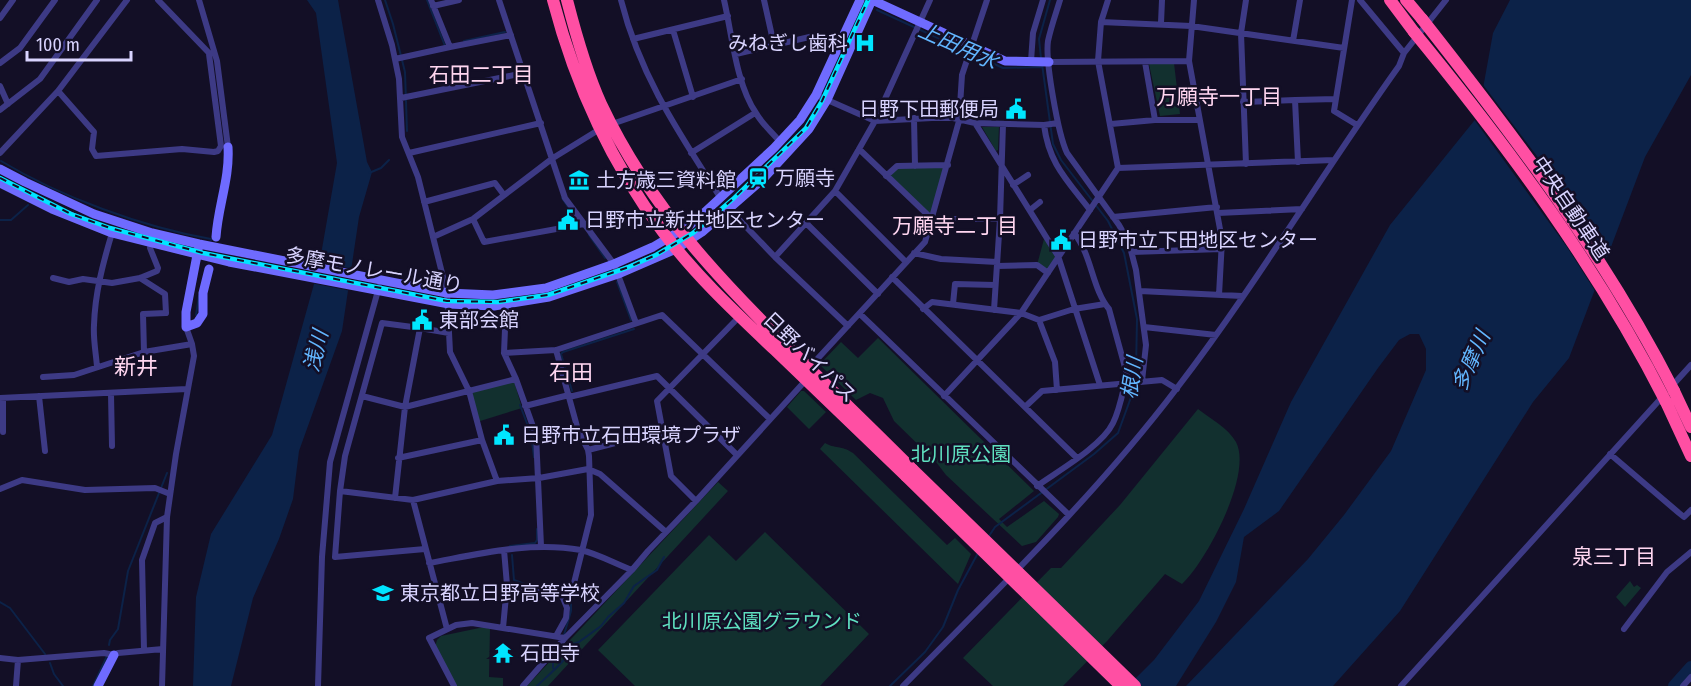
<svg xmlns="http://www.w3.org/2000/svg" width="1691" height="686" font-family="'Fira Sans Condensed','Noto Sans JP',sans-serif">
  <rect width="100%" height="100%" fill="#130f26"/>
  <path fill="#12302f" d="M1174,63L1180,114L1160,116L1149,64Z
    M982,127H999L998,150L996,151Z
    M948,165L932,219L886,176L897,166Z
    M1044,239L1058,256L1048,273L1037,265Z
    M878,338L1034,491L999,519L1007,527L1044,501L1059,514L1058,517L1036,542L1022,546L946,475L936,462L894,421L883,398L870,393L856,400L822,367L820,364L841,342L858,358Z
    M514,381L522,408L477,422L469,391Z
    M801,391H804L826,412L809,429L787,407Z
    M1198,409C1211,419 1228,428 1236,442C1253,474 1206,562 1182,584L1165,574L1108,640L1063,686H993L963,658L1051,568H1061L1120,505Z
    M825,443C835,449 841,445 853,453L947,545L955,538L971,554L958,584L820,449Z
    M718,482L728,491L548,686H527Z
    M765,532L869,634L820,686H635L598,650L709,535L736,561Z
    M1630,581L1634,587L1637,585L1641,588L1625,607L1616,597Z
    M484,627L490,629L489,677L503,678V686H457L435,647L437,640L441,636Z"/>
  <path fill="#0c2248" d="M307,0H338L367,162L372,172L359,217L342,331L299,451L293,499L279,539L253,598L231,686H193L196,597L211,534L272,435L319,266L337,163L316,13Z
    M1510,0H1691V75L1645,157L1569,358L1533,402L1400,611L1333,686H1186L1308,559L1344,515L1391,451L1426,370V349L1419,334H1410L1399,340L1378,368L1279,511L1244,537L1236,582L1216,622L1176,686H1128L1154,660L1199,601L1244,509L1291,402L1390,225L1478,116L1493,33Z"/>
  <path fill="#130f26" d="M1481,82L1561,188L1609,261L1597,294L1567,247L1473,118L1475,115Z
    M317,262L354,269L351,291L311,283Z"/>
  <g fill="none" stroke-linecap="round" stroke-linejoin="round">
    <path stroke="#0c2248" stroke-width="2" d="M385,0L393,24L405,72L407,131
      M427,0L445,46
      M877,10L1003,68L1042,67
      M464,41L505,32
      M1041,58L1039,39L1050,0
      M1,161C61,197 142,227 211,239V240
      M369,173L381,168L389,160
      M562,198L572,213
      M0,220H11L28,205
      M589,235L605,258
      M617,282L631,320
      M196,315L199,296
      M572,391L561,354L563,352L634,329
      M520,405L531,434L534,457
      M989,536L995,527L1094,454L1118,433L1130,400L1136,370L1137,319L1124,253L1108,221L1061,160L1053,144L1042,64
      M510,546L535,543L537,540V529
      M512,555L514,580L530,586H559L566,592
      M0,602L10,608L45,654
      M564,635L571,611V600
      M109,645L110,640L118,629L128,571L167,473
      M50,663L54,674L63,686
      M553,668V659L570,652
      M93,686L107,656
      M537,686C546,677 572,656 573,644L579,642L601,626L608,617L624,603L634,586L657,570L664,557
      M890,686L925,652L943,627L958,590L978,553"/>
    <path stroke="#0c2248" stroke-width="12" d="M1674,686L1691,667"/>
    <path stroke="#3d3a85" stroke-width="6" d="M158,0L210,54
      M199,0L217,61L228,147
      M378,0L392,45L399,79L402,137L418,177L447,293L450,352L469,391L482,440L497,481
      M499,0L565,198L614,264L636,323
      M621,0C640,76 679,133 720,197
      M724,0C732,34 736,84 756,113C762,124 772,132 780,142
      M764,0L774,45
      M1060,0C1056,13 1051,27 1048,41C1045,60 1058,134 1067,153L1119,225L1129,243L1136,270L1146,345L1142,381
      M1194,0L1189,61L1222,240L1219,295
      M1352,0L1334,111L1357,125
      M1360,0L1404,53
      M433,6L459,0
      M0,18L13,0
      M1101,22L1191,26L1344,48
      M1161,23L1162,0
      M673,30L693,97
      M633,39L728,16
      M1293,41L1300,0
      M450,47L511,35
      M736,54L818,35L839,45
      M395,59L450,47L431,0
      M1031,61L1033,33L1043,0
      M1049,62L1189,61
      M1145,62L1155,120
      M0,63L20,48L55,0
      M0,86L8,104
      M58,91L94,132L92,149L96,156L182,149L214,152L218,151L221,146L209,54
      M816,95L875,121L932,118H953L975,123L1044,125L1058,123
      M401,98L524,73
      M1295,100L1336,99
      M1243,102L1295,100L1298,162
      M0,110L40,79L97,0
      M914,118L915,166
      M975,123L1058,256L1100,385
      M612,124L742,79
      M1111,124L1155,120H1199
      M1044,125C1049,164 1067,180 1090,210
      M859,149L932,219H1000
      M0,153L58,91L127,0
      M409,153L541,123
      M691,153L755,113
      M1246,164L1241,33L1246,0
      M1118,168L1334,160
      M886,176L897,166L948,165
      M1013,185L1028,175
      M835,191L906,262
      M424,202L495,183L504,195
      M729,209L775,257L848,326
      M1030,210L1040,202
      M1218,213L1302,209
      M1113,217L1217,207
      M473,219L484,242L584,224
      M806,223L878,294
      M1074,233C1092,255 1092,289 1109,309L1129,382
      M433,237L473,219L553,158L600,129
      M1132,252L1221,249
      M914,253L941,259L997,262
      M775,257L835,191L875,121L930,0
      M997,266L1037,265L1048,273
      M892,277L1077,458
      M53,278L69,282L83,279L112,283L140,278L157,271L158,268L150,248L151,244
      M140,278L165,294L166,313L143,314L144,352
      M1140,291L1242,296
      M953,304L955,284L995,285
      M923,309L932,302L1021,313L1039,320L1055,362L1057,390
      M994,310L1000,219L1003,124
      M860,314L1069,515
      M1039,320L1074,309L1105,304
      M1144,327L1216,335
      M420,328L449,333
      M556,350L578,430L588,450L589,456L591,515L572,591L563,598
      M504,353L506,305
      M97,367C96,353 93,339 94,325C95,293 103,263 112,233
      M809,368L925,242L959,121L962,75L987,0
      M43,377L74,375L144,352L192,344
      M516,379L504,353L556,350L662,315L770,419
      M1671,387L1691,365
      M111,394L112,446
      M39,396L45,451
      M362,396L405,407L516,379L536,435L541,546
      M944,396L1021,313L1118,168L1098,61L1101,22L1108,0
      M569,397L657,376L737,455
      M0,398L187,389
      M3,398V432
      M525,406L569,395
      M1025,407L1042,391L1162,380L1177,389
      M588,450L662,431
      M1610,454L1679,513L1684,517L1691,510
      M398,458L482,440
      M1037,486C1058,471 1102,446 1113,423C1119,411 1122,396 1125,383
      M0,489L22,480L85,490L155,488L170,494
      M340,491L335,557L425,549
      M395,498L405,407L420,328L382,323L345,456L340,491L413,500L497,481L539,478L588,469L600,474L666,532
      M413,500L447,629
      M696,501L671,476L657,401L739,317
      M429,563C479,554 530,541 581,550C598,554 616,564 632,570
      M507,585L531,591L548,589L556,591L563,598L567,608L566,618L556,636
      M503,628L507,585L504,550
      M1624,629L1667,572L1691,552
      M144,650L142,560L155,523L167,517
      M0,658L18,660L104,653L114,655L118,653L163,649
      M16,686L18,660
      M162,686L167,517L176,454L194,356L192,344L186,327
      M318,686L322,557L330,462L379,287
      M454,686L429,638L456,625L472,623L565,638
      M523,686L565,638L632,570L648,551L696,501L806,380
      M903,686C997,590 1095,496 1177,388C1256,285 1323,172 1399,66L1404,53L1446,0
      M1401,686L1664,395
      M1683,686L1691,677"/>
    <path stroke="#6f6bff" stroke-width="9" d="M872,0L1005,61L1049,62
      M0,169L25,182L94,214L152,233L199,244L447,293L493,295L546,288L614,264L653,247L690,225L705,212L774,148L800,120L816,95L860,0
      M0,183L52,209L112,233L229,262L449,304L494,306L549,297L618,274L676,249L702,232L763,179L809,129L827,100L872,0
      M216,237C218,206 230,178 228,147
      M198,250L186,312V327L197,323L203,314V293L209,269
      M98,686L114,655"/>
    <path stroke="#ff4fa3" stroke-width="12" d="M553,0C575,84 611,163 663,232C696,276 736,313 775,350C819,392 862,434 906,476
      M567,0C576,35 586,71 601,104C651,210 725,286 808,367C843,401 878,435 912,469
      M1390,0L1414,32
      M1406,0L1422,19
      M1674,391L1691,427
      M1666,402L1691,456"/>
    <g stroke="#00e5ff" stroke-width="4.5">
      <path id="rail" d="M0,178L71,214L110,228L203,253L447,301L498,302L548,295L629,267L656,255L693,233L733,199L806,128L822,101L868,0"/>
    </g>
    <use href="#rail" stroke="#130f26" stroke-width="2" stroke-dasharray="7" stroke-linecap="butt"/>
    <path stroke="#ff4fa3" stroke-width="12" d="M1422,19C1515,137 1606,257 1674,391
      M1414,32C1509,148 1598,268 1666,402
      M912,469L1135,686
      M906,476L1121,686"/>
  </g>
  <defs>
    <g id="hospital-bare" transform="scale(1.62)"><path d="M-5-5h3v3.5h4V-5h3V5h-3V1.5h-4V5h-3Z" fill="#00e5ff" stroke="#130f26" stroke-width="2.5" paint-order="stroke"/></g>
    <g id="civic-bare" transform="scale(1.62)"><path d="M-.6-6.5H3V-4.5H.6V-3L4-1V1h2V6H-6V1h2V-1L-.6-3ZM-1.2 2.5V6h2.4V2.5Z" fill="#00e5ff" stroke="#130f26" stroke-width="2.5" paint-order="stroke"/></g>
    <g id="station-bare" transform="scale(1.62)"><path d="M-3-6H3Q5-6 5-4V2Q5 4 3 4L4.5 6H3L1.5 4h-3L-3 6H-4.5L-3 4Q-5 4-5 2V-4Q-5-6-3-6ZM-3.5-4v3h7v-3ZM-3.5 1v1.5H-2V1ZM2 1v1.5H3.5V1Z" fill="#00e5ff" stroke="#130f26" stroke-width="2.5" paint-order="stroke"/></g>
    <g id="museum-bare" transform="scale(1.62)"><path d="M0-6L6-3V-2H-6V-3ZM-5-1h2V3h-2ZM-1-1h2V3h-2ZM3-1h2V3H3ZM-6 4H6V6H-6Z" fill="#00e5ff" stroke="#130f26" stroke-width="2.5" paint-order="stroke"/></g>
    <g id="school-bare" transform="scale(1.62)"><path d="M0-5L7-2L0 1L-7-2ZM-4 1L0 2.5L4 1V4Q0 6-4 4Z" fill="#00e5ff" stroke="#130f26" stroke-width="2.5" paint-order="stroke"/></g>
    <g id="temple-bare" transform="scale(1.62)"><path d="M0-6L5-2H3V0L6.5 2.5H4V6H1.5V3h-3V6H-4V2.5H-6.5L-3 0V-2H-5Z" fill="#00e5ff" stroke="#130f26" stroke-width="2.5" paint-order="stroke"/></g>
  </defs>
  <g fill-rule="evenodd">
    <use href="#hospital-bare" x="865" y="43"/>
    <use href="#civic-bare" x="1016" y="109"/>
    <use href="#station-bare" x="758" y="178"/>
    <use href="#museum-bare" x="579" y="180"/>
    <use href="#civic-bare" x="568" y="220"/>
    <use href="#civic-bare" x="1061" y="240"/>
    <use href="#civic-bare" x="422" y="320"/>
    <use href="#civic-bare" x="504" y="435"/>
    <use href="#school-bare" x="383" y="593"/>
    <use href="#temple-bare" x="503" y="653"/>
  </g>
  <g text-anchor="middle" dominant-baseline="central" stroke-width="5" stroke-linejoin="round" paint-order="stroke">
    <g font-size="20" fill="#d9d4ff" stroke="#130f26" text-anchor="start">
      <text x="848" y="43" text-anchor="end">みねぎし歯科</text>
      <text x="999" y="109" text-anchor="end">日野下田郵便局</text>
      <text x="775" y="178">万願寺</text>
      <text x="596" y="180">土方歳三資料館</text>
      <text x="585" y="220">日野市立新井地区センター</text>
      <text x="1078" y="240">日野市立下田地区センター</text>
      <text x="439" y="320">東部会館</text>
      <text x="521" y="435">日野市立石田環境プラザ</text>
      <text x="400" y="593">東京都立日野高等学校</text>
      <text x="520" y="653">石田寺</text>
    </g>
    <g font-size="20" fill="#d9d4ff" stroke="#130f26">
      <text transform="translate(1571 208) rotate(56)">中央自動車道</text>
      <text transform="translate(374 270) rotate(10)">多摩モノレール通り</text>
      <text transform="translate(810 357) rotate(44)">日野バイパス</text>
    </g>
    <g font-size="20" fill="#5fe0c0" stroke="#130f26">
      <text x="961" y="454">北川原公園</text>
      <text x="762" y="621">北川原公園グラウンド</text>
    </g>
    <g font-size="21" font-style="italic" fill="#62b6ff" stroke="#130f26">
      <text transform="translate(958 46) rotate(24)">上田用水</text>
      <text transform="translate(316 351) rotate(-76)">浅川</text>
      <text transform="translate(1471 361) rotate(-66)">多摩川</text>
      <text transform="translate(1132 378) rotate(-81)">根川</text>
    </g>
    <g font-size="21" fill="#ffd6f0" stroke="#130f26">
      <text x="481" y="75">石田二丁目</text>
      <text x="1219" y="97">万願寺一丁目</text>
      <text x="955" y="226">万願寺二丁目</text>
      <text x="1614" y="557">泉三丁目</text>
    </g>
    <g font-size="22" fill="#ffd6f0" stroke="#130f26">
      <text x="136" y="366">新井</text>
      <text x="571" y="372">石田</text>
    </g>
  </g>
  <path d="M27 51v9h104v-9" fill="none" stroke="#d9d4ff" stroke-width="3"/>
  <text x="36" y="51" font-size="18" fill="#d9d4ff" stroke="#130f26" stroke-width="4.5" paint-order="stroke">100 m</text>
</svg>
